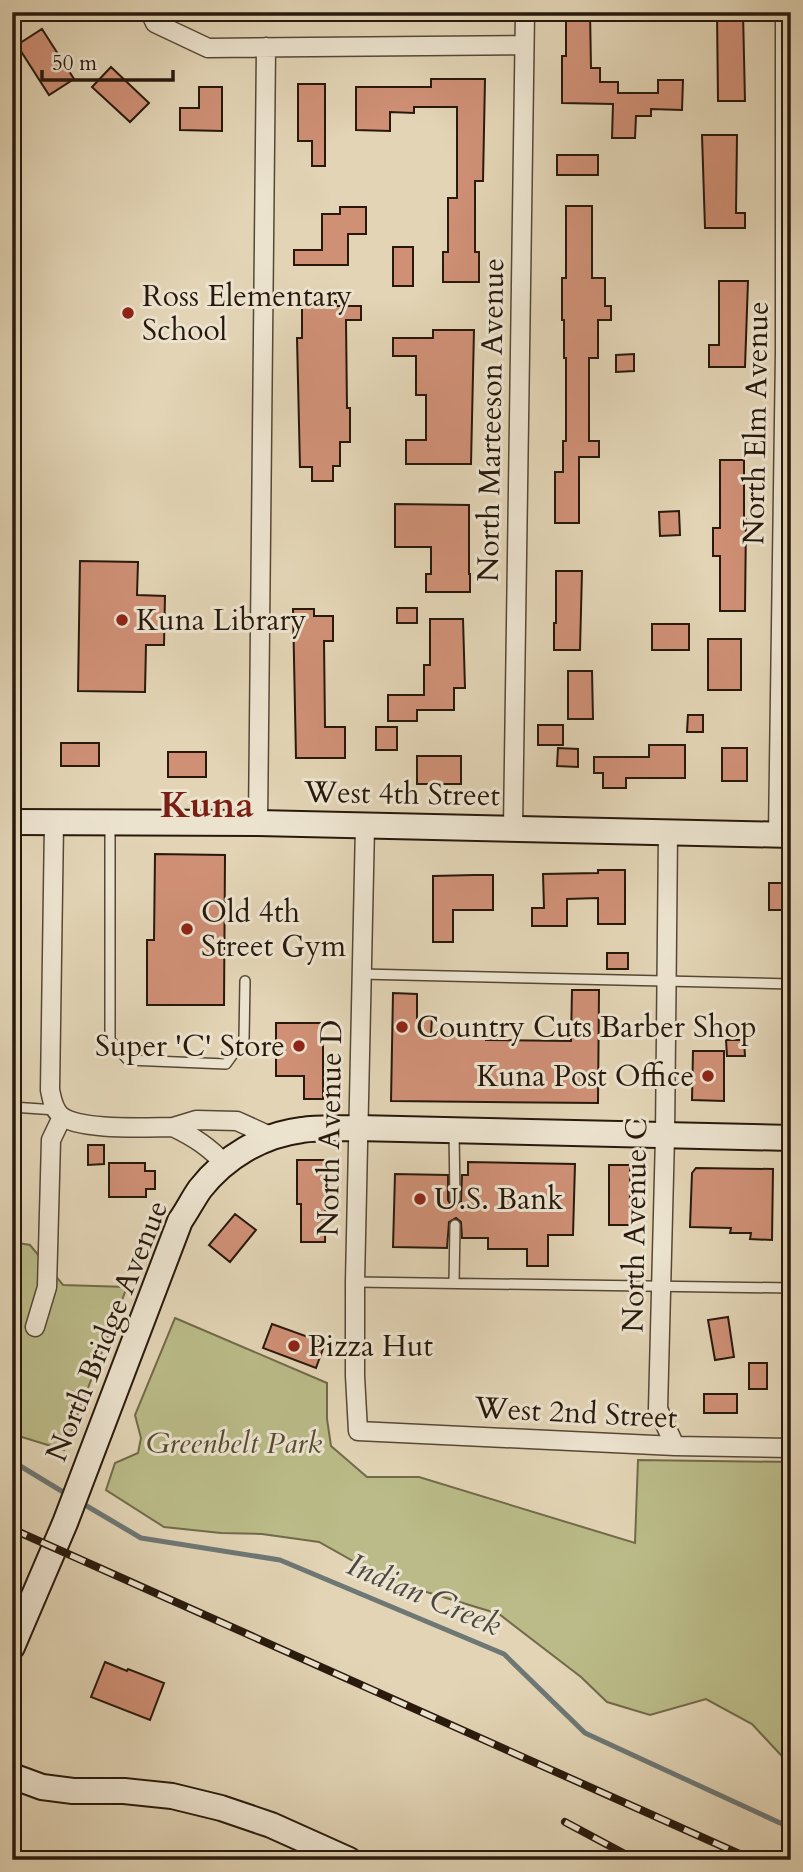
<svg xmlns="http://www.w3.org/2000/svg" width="803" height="1872" font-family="Cardo,serif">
  <rect width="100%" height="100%" fill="#e2d4b5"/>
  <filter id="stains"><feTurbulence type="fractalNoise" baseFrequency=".00286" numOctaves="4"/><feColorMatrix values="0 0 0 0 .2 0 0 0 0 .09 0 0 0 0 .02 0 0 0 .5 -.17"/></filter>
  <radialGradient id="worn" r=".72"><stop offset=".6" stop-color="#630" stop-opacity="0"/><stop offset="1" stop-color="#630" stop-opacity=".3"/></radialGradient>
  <path fill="#babb88" stroke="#716a4a" stroke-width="2" d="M12,1242L30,1245L63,1285L127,1287L64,1450L12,1434Z
    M175,1318L327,1383V1419L331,1446L367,1477H419L635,1543L638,1460L791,1462V1766L752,1724L706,1699L650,1715L607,1702L581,1677L499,1614L387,1580L319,1542L262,1534L221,1533L164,1527L106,1490L115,1463L138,1453L141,1438L135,1415Z"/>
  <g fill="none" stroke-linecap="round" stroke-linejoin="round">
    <path stroke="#6d7774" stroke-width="5" d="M12,1461L68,1495
      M80,1502L141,1538L280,1560L504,1654L585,1733L791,1828"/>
  </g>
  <path fill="#cf9076" stroke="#28190c" stroke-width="2" d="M566,12H590L591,68H600V82H618V93H658V80H683L682,110L651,109V116H636L635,138H612L613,104L562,103V56H566Z
    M717,12H743L745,101H718Z
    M42,29L74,79L49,95L17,45Z
    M111,67L149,103L130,122L92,87Z
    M431,79H485L483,181H475V252H479V282H443V252H448V198H457V107H414V113L390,112V131L356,130V87H431Z
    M298,84H325V166H312V141H298Z
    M199,87H222V131L180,130V108H199Z
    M702,135H737L736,213H745V228H705Z
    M557,155H598V175H557Z
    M566,206H592V278H605V306H611V320H598V358H589V441H599V457H579V523H555V472H563V441H566V358H564V320H562V278H566Z
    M340,207H366V234H348V265H294V250H322V214H340Z
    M393,247H413V286H393Z
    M719,281H748L745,367H709V345H719Z
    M302,301H336V306H361V320H346L347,408H350V442H340V466H333V481H312V467H300L297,338H302Z
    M433,330H474L471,464H406V440H426V395H416V356H393V338H433Z
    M634,354V371L616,372V355Z
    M720,460H744V519H746L745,611H720V556H713V528H720Z
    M395,504L469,505V574H470V592H426V574H431V547H395Z
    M679,511L680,535L660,536L659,512Z
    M80,561L138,562L137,595L165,596L164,645H146L145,692L78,691Z
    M556,571H582L580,650H554V623H556Z
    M397,608H417V623H397Z
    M293,609H314V616H333V641H324L325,727H345V758H296Z
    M430,619H463L465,688H454V710H417V721H388V695H424V665H430Z
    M652,624H689V650H652Z
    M708,639H741V690H708Z
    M568,671H592L593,719H568Z
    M688,715H703V732H687Z
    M538,725H563V745H538Z
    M376,727H397V750H376Z
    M61,743H99V766H61Z
    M649,745H685V778H626V788H603V773H594V757H649Z
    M558,748L578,749V767L557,766Z
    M722,748H747V781H722Z
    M168,752H206V777H168Z
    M417,756H461V784H417Z
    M155,854L225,855L224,1005H147V940H154Z
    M598,870H625V924H598V898L567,899V926H532V908H544L543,874L598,873Z
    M474,875H493V910H453V942H433V876Z
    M769,883H788V910H769Z
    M607,953H628V969H607Z
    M572,990H599L598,1103L391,1101L393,993L417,994V1018H432L431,1034L486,1035V1040L571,1041Z
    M276,1023H323V1099H304V1076H276Z
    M726,1040H744L745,1056H727Z
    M693,1051H724V1101L692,1100Z
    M88,1145H104V1164L88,1165Z
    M297,1160H326L325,1242H301V1204H297Z
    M468,1162L575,1164L573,1235H548V1266H527V1249H488V1238H462L461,1222L456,1218L449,1222L447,1248L393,1247L395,1174L448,1175V1200L451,1205L456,1206L461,1202L462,1175H468Z
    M109,1163H145V1171H155V1189H146V1197H109Z
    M609,1165H630V1225H609Z
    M696,1168L773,1169L772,1240L750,1239L751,1233H730L731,1228L690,1227L692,1173Z
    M235,1214L256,1230L230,1262L209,1245Z
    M728,1317L734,1357L715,1360L708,1320Z
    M272,1324L325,1343L316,1368L263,1348Z
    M749,1363H767V1389H749Z
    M704,1394H737V1413H704Z
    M105,1662L127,1671L128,1669L164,1683L150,1720L91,1697Z"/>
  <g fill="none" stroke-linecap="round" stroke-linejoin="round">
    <g stroke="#564836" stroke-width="12">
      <path id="lane" d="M110,824V1040L128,1060L226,1064L244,1039L245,981
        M361,974L791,984
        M12,1107L56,1110
        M454,1131L455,1199
        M355,1282L791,1288
        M454,1283L455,1225"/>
    </g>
    <g stroke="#564836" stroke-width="21">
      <path id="street" d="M150,12L155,23L208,48L524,45
        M54,823L50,1090C52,1099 53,1108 60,1115C78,1131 147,1127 173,1127
        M258,823L266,47
        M365,826L355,1282V1376L358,1431L675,1446L791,1448
        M513,828L525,12
        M668,833L665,1136L658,1409L675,1446
        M778,835L785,352V12
        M225,1164C209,1147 194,1137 173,1127L196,1120L237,1121L270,1136
        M35,1327L47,1287L51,1140L62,1117"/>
    </g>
    <g stroke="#28190c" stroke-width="28">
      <path id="secondary" d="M12,822L258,823L791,835
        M12,1647L65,1523L180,1221C187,1211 193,1199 200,1189C225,1157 262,1135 302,1130C320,1127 339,1129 357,1128L791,1138
        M12,1776L42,1787L73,1791H124L172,1796L221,1808L271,1825L349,1860"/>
    </g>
    <use href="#lane" stroke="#ece3cf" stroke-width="9"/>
    <use href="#street" stroke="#ece3cf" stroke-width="18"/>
    <use href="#secondary" stroke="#ece3cf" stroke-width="24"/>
    <g stroke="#28190c" stroke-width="8">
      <path id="rail" d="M12,1529L753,1860
        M565,1822L636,1860"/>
    </g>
    <use href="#rail" stroke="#ece3cf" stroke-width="5" stroke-dasharray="16" stroke-linecap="butt"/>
  </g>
  <g fill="#8f2418" stroke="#ece3cf" stroke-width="2.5">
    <circle cx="128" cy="313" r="7"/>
    <circle cx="122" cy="620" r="7"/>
    <circle cx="187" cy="929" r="7"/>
    <circle cx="402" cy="1027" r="7"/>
    <circle cx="299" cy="1046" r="7"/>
    <circle cx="708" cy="1076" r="7"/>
    <circle cx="420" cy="1199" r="7"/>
    <circle cx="294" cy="1346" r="7"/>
  </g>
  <g text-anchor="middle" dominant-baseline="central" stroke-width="6" stroke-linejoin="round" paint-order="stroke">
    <g font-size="30" fill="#28190c" stroke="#ece3cf" text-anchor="start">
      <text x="142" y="296">Ross Elementary<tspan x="142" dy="34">School</tspan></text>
      <text x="136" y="620">Kuna Library</text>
      <text x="201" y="912">Old 4th<tspan x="201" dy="34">Street Gym</tspan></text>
      <text x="416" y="1027">Country Cuts Barber Shop</text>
      <text x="285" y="1046" text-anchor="end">Super 'C' Store</text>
      <text x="694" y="1076" text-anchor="end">Kuna Post Office</text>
      <text x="434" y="1199">U.S. Bank</text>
      <text x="308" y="1346">Pizza Hut</text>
    </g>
    <g font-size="30" fill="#28190c" stroke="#ece3cf">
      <text transform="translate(491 420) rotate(-89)">North Marteeson Avenue</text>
      <text transform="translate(756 423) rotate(-89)">North Elm Avenue</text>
      <text transform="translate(402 794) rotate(1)">West 4th Street</text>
      <text transform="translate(330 1128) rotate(-89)">North Avenue D</text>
      <text transform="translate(635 1225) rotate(-89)">North Avenue C</text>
      <text transform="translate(107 1331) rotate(-68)">North Bridge Avenue</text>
      <text transform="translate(576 1413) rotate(3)">West 2nd Street</text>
    </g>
    <g font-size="30" font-style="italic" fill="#544a31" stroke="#ece3cf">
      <text x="234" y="1443">Greenbelt Park</text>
    </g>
    <g font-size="32" font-style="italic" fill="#4a4840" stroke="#ece3cf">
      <text transform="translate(424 1595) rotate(23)">Indian Creek</text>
    </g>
    <g font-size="37" font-weight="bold" fill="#7a1f14" stroke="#ece3cf">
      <text x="207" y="805">Kuna</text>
    </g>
  </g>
  <rect width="803" height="1872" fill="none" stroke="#e2d4b5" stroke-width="42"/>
  <rect x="14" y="14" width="775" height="1844" fill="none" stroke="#28190c" stroke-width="3.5"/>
  <rect x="21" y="21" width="761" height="1830" fill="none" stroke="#28190c" stroke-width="2"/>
  <path d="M42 70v10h131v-10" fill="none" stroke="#28190c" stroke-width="3.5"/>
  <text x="52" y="70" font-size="21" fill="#28190c" stroke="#ece3cf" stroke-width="5" paint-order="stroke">50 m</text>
  <rect width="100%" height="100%" filter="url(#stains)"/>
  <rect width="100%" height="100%" fill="url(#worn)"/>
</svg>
